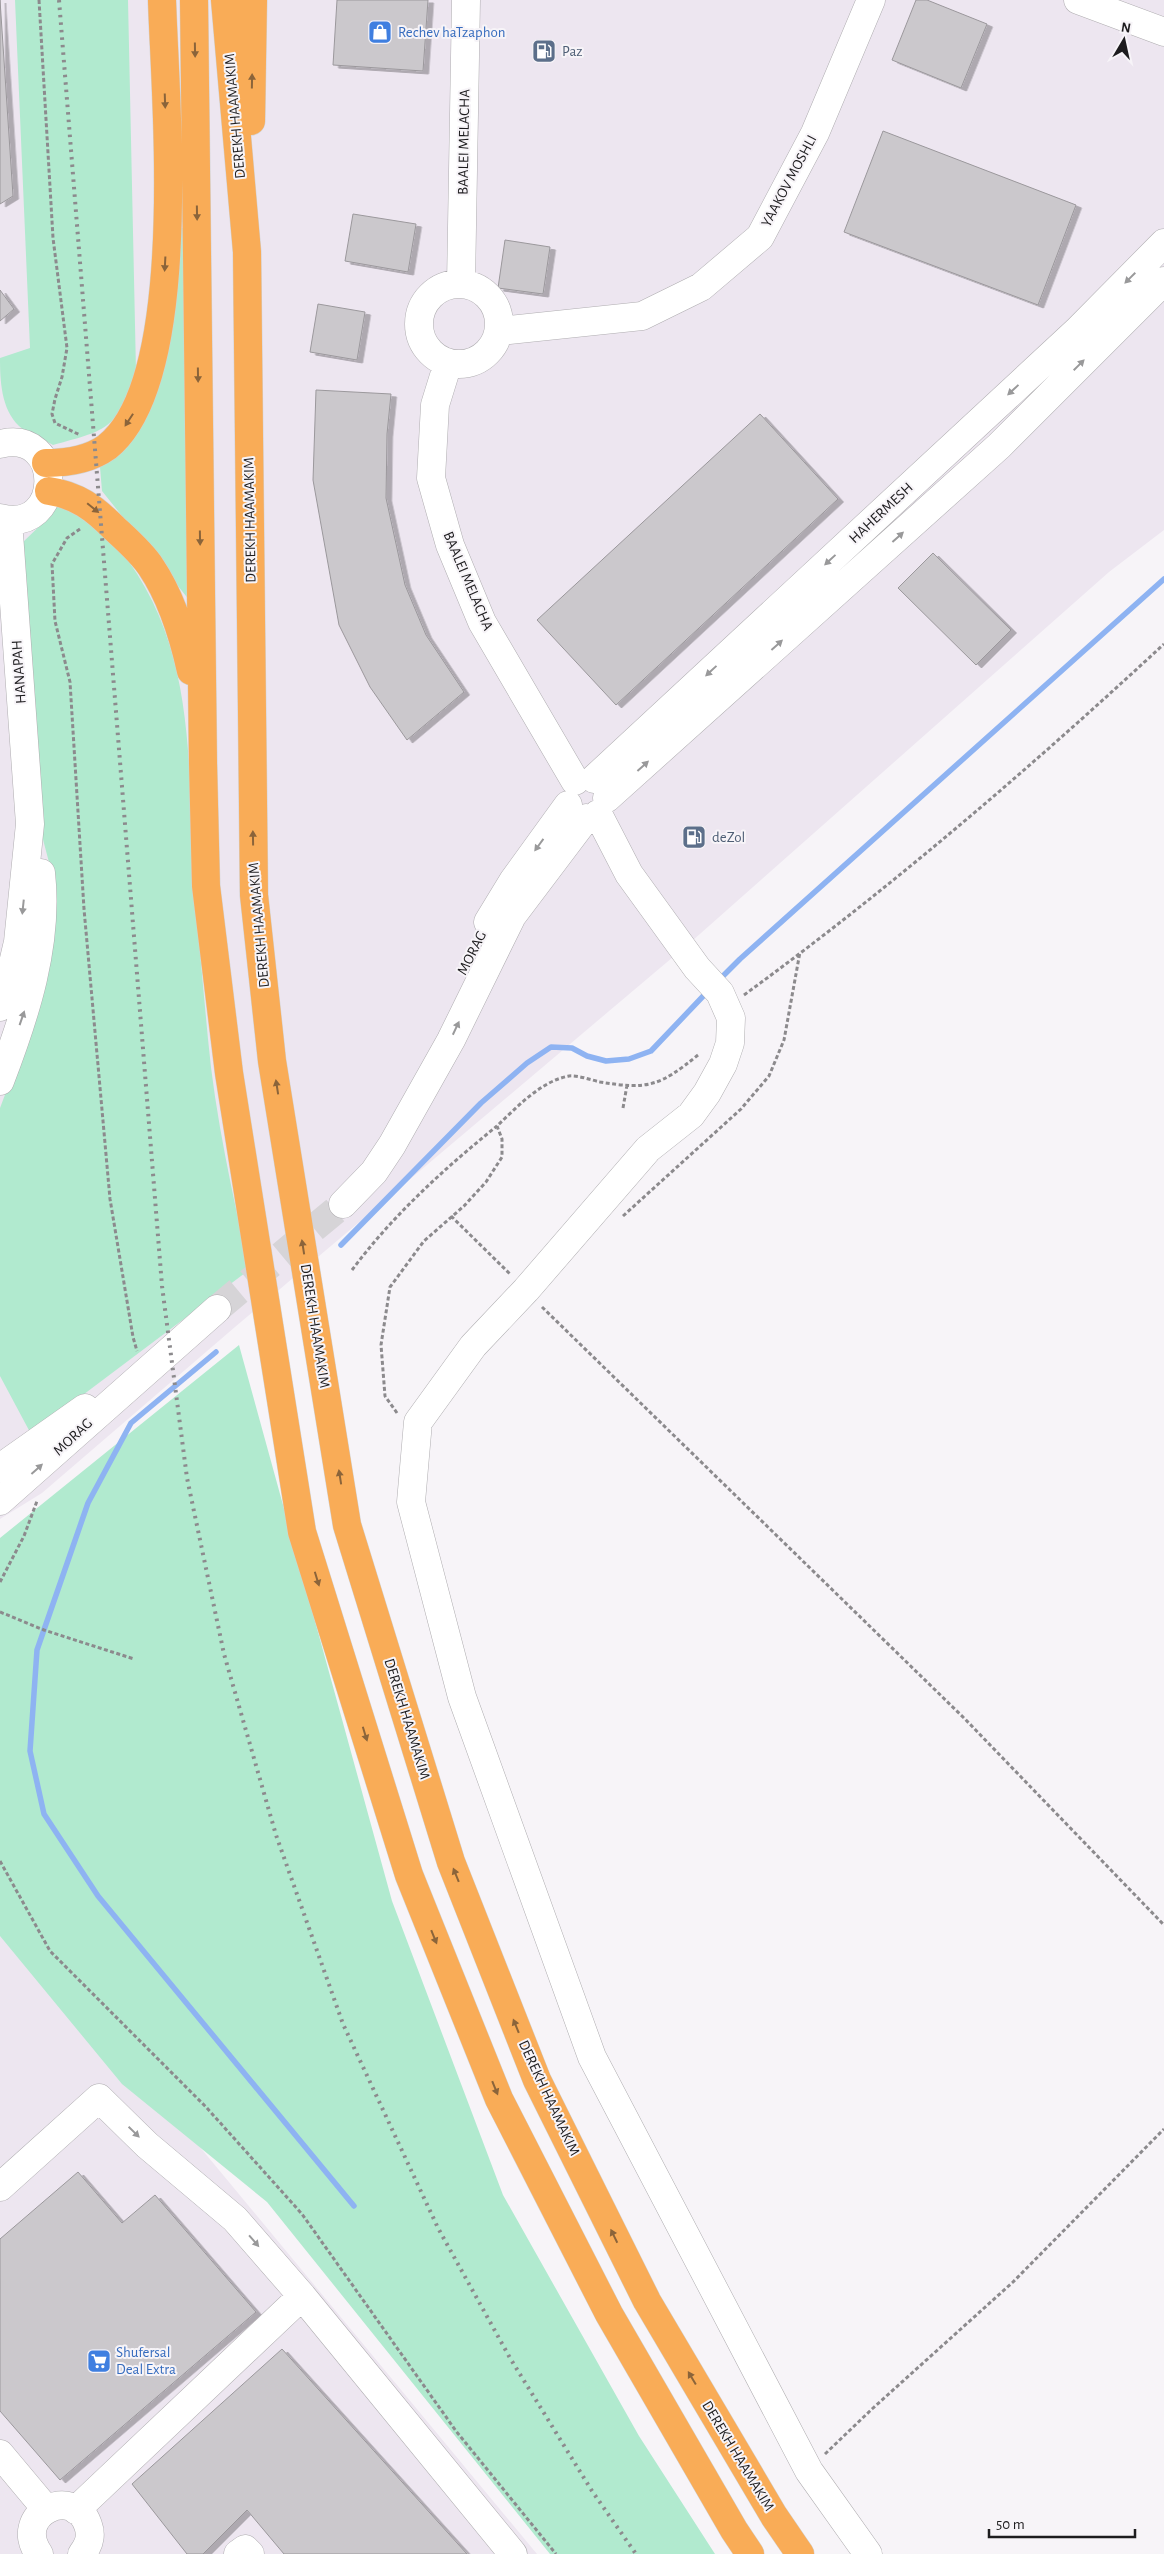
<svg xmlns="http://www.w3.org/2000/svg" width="1164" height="2554" font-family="'Alegreya Sans',sans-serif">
  <defs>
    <filter id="shadow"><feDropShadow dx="5.5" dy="3" stdDeviation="0" flood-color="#0004"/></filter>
  </defs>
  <rect width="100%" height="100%" fill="#f7f4f8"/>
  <path fill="#ede6f0" d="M0,0H1164V530L1109,572L692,941L235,1327L42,1493L0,1519Z
    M0,1908L214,2164L537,2554H0Z"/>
  <path fill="#b1eacf" d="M15,0H128L136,371C115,429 112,429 53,445C43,439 27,434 19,426C1,409 0,380 0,358L30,348Z
    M174,228H186L190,601L102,491L100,467C108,461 119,456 125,449C171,394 170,296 174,228Z
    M57,497C73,509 94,520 107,534C190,627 188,733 193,849C196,912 202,975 208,1039C215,1117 233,1194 249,1270L31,1434L0,1376V1108L17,1063L50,866L41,832L23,542L51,515Z
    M239,1345L392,1901L503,2195L639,2436L715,2554H550L267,2202L122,2084L0,1936V1538Z"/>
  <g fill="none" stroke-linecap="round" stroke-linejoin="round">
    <path stroke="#8eb3f2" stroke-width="5.5" d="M718,981L740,959L1164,579
      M341,1245L481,1103L527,1063L551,1047L572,1048L587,1056L606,1061L629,1059L651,1051L708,991
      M216,1352L131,1423L88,1503L37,1650L30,1751L44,1814L98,1896L354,2206"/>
  </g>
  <path fill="#cbc8cc" stroke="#9b989c" filter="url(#shadow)" d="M0,0L13,196L0,204Z
    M337,0H428L423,71L333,65Z
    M916,0H927L987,24L961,88L892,60Z
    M883,131L1076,205L1038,305L844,232Z
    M353,214L416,224L408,272L345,261Z
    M505,240L550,247L543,294L498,288Z
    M0,290L14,309L0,321Z
    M318,304L365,312L357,360L310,352Z
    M316,390L391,394L387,434L386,498L405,585L426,635L464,692L407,740L370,687L339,625L313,480Z
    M760,414L838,499L616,705L537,620Z
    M933,553L1011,630L976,665L898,588Z
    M78,2172L122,2223L155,2195L256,2312L60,2480L0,2411V2239Z
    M282,2349L467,2554H284L247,2510L203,2554H187L132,2484Z"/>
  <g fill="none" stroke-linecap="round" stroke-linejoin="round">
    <path stroke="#d6d4d7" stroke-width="28" stroke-dasharray="28 14" stroke-linecap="butt" d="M217,1309L343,1204"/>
    <g stroke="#afadb0" stroke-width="29">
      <path id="minor" d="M1078,0L1164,32
        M419 324a40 40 0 1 1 80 0a40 40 0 1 1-80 0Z
        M461,284L466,0
        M499,331L642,316L701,287L760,237L815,133L871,0
        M448,363L435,405L431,478L450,545L482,622L575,781
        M0,444C65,428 64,535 0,518
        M594,779L1077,331L1164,243
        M607,798L999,446L1164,281
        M598,814L629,874L697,968L720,993L731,1018L730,1043L723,1064L707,1093L691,1115L648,1149L526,1290L473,1346L418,1422L411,1502L462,1697L592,2057L809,2471L868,2554
        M488,922L513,881L568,805
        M0,1007L7,989L18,942L30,824L8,520
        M0,1081C25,1016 49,944 41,873
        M343,1204L374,1172L392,1145L451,1040L512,916L586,818
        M0,1468L85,1408
        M0,1501L217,1309
        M0,2187L99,2098L147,2145L235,2219L302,2296L513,2554
        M0,2454L46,2509
        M76,2510L302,2296
        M39,2554C11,2514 74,2484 88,2525C92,2536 89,2545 82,2554
        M238,2554L245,2549L250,2554"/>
    </g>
    <g stroke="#d2d2d2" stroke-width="29">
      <path id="highway" d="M194,0L203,763L206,886L229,1073L302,1532L409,1875L499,2099L609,2314L734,2530L750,2554
        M225,0L247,252L254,895L272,1061L347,1525L451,1862L537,2080L647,2301L774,2516L800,2554
        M251,121L253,0
        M46,463C67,463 89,460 107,447C191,380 165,101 162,0
        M49,491C77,495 94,508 114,528C127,540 142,553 151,567C172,598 183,635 191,671"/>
    </g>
    <path stroke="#8c8a8d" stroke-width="3" stroke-dasharray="4 2.5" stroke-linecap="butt" d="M39,0L53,238L67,348L62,377L55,399L52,414L55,423L80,435
      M80,529L67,538L52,564L55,621L70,682L84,909L110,1199L133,1337L137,1351
      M744,995C892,887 1030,768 1164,644
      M623,1108L627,1085
      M451,1216L510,1274
      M623,1216L741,1109L769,1076L784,1040L800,952
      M352,1270C393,1215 445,1168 497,1126
      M542,1307L965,1719L1164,1925
      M397,1413L385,1396L381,1345L390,1287L424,1241L464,1206L486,1182L502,1157V1139L497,1126C517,1107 541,1081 569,1076C578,1075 591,1080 600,1082C648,1090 660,1086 698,1055
      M0,1582L24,1536L37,1501
      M0,1612L44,1630L134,1659
      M0,1861L50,1951L206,2107L302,2214L456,2431L556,2554
      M825,2454L872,2409L1013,2282L1164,2129"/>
    <use href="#minor" stroke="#fff" stroke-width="28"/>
    <use href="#highway" stroke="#f9ac57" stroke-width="28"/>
    <path stroke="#8c8a8d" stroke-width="4" stroke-dasharray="2.5 5" stroke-linecap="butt" d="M59,0L162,1286L187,1478L224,1654L276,1835L343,2024L438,2228L510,2358L592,2491L636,2554"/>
  </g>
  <defs><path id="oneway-solid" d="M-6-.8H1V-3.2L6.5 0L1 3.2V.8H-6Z" transform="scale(1.25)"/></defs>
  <g fill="#8b643a">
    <use href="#oneway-solid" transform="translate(195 50) rotate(89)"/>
    <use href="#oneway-solid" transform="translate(252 81) rotate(-89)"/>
    <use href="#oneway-solid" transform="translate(165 101) rotate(88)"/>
    <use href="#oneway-solid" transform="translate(197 213) rotate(89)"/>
    <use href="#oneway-solid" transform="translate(165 264) rotate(93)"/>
    <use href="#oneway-solid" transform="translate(198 375) rotate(89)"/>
    <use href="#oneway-solid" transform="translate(129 420) rotate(123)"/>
    <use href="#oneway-solid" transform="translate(93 508) rotate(39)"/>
    <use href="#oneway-solid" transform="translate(200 538) rotate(89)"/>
    <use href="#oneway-solid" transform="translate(253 838) rotate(-91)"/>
    <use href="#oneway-solid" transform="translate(277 1087) rotate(-99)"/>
    <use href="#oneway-solid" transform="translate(303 1247) rotate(-99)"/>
    <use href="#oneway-solid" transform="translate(340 1477) rotate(-99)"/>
    <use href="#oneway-solid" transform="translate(317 1579) rotate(73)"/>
    <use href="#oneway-solid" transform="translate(365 1734) rotate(73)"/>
    <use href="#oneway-solid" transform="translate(456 1875) rotate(-112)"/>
    <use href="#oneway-solid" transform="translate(434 1937) rotate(68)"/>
    <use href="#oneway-solid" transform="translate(516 2026) rotate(-112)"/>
    <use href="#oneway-solid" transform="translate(495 2088) rotate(68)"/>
    <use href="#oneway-solid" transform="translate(614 2236) rotate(-116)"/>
    <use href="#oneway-solid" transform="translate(692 2378) rotate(-121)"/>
  </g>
  <g fill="#99999a">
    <use href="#oneway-solid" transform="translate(1130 278) rotate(135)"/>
    <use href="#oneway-solid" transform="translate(1079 365) rotate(-45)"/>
    <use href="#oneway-solid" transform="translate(1013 390) rotate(137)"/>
    <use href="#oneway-solid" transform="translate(898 537) rotate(-42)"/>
    <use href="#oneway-solid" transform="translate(830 560) rotate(137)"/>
    <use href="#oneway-solid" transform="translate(777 645) rotate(-42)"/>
    <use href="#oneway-solid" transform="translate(711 671) rotate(137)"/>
    <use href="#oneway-solid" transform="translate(643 766) rotate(-42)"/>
    <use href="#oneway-solid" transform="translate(539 845) rotate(126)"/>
    <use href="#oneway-solid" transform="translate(23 907) rotate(96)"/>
    <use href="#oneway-solid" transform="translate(22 1018) rotate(-71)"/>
    <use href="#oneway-solid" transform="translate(456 1028) rotate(-65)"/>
    <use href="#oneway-solid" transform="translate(37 1469) rotate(-42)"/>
    <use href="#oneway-solid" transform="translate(134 2132) rotate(44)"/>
    <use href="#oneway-solid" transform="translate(254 2241) rotate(49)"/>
  </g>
  <defs>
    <g id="shop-square" transform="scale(1.25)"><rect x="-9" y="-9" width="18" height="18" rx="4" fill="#3f7fe0" stroke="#f7f4f8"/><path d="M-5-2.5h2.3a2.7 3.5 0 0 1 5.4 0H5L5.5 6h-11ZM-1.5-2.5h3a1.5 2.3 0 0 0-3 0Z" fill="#fff"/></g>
    <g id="fuel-square" transform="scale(1.25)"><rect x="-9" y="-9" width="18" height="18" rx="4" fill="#5c6f8a" stroke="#f7f4f8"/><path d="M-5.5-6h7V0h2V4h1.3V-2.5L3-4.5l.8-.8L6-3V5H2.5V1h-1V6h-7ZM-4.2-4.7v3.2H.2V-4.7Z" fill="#fff"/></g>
    <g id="supermarket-square" transform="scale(1.25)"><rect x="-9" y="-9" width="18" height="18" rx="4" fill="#3f7fe0" stroke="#f7f4f8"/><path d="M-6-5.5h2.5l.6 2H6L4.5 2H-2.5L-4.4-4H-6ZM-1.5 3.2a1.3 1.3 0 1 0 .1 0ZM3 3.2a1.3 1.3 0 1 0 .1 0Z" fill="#fff"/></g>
  </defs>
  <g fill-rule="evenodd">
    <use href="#shop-square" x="380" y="32"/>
    <use href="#fuel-square" x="544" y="51"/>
    <use href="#fuel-square" x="694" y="837"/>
    <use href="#supermarket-square" x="99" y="2361"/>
  </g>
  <g text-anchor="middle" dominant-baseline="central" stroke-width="4" stroke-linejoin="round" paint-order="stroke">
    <g font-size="15" fill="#366cbe" stroke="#f7f4f8" text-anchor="start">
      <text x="398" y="32">Rechev haTzaphon</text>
      <text x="116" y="2352">Shufersal<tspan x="116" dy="17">Deal Extra</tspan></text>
    </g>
    <g font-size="15" fill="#4e5e75" stroke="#f7f4f8" text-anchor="start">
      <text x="562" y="51">Paz</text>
      <text x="712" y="837">deZol</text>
    </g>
    <g font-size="15" fill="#1d1c1e" stroke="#f7f4f8">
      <text transform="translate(235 116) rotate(-95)">DEREKH HAAMAKIM</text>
      <text transform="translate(464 142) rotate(-89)">BAALEI MELACHA</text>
      <text transform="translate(789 181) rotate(-62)">YAAKOV MOSHLI</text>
      <text transform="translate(881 513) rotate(-43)">HAHERMESH</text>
      <text transform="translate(250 520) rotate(-91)">DEREKH HAAMAKIM</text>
      <text transform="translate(468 581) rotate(67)">BAALEI MELACHA</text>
      <text transform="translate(19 672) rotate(-94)">HANAPAH</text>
      <text transform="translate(259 925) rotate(-95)">DEREKH HAAMAKIM</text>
      <text transform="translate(472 953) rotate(-63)">MORAG</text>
      <text transform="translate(315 1326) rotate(81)">DEREKH HAAMAKIM</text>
      <text transform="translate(73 1437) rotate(-43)">MORAG</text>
      <text transform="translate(407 1719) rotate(73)">DEREKH HAAMAKIM</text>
      <text transform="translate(549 2098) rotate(65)">DEREKH HAAMAKIM</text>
      <text transform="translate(738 2456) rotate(59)">DEREKH HAAMAKIM</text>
    </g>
  </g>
  <g transform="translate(1124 40) rotate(9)" stroke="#f7f4f8" stroke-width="4" paint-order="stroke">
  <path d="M0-4L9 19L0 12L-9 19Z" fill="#1d1c1e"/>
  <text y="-8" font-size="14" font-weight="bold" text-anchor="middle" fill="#1d1c1e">N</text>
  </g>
  <path d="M989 2529v8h146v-8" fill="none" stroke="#1d1c1e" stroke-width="2.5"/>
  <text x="996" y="2529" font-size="15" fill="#1d1c1e" stroke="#f7f4f8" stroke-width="4" paint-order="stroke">50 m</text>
</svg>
